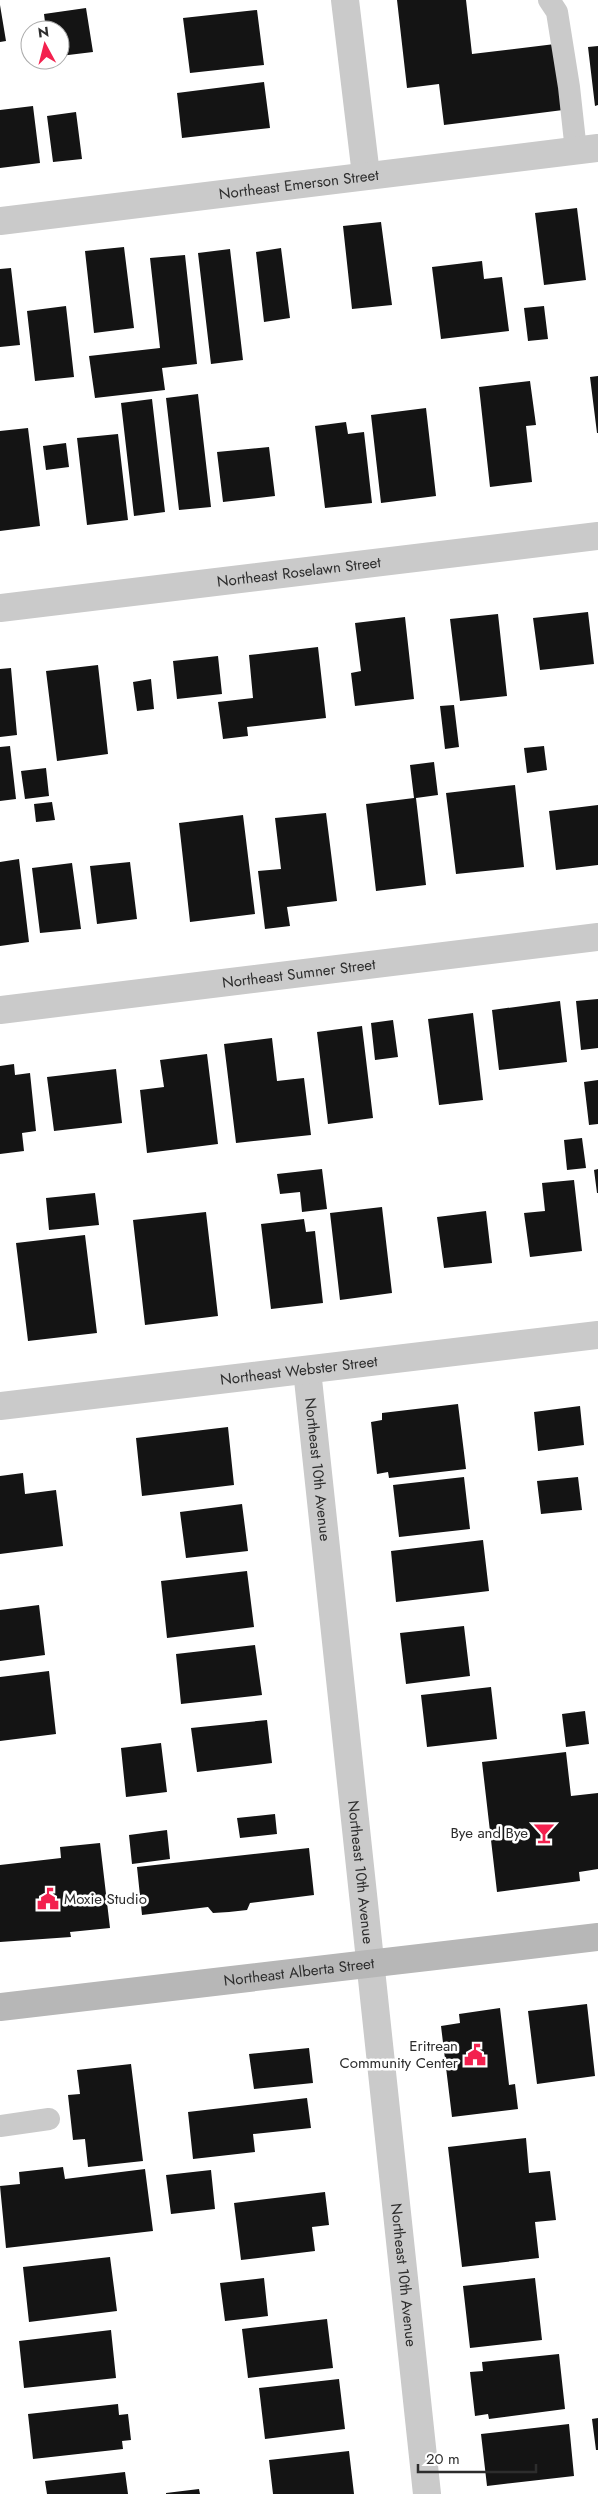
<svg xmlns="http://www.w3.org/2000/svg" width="598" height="2494" font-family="Jost,sans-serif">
  <rect width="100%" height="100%" fill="#fff"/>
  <path fill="#141414" d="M397,0H466L472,54L555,44L563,110L444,125L439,84L407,88Z
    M0,5L6,41L0,42Z
    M86,8L93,52L60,56V30H46L44,14Z
    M257,10L264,65L190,73L183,18Z
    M598,46V105L595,106L588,47Z
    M264,82L270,128L182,138L177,93Z
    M33,106L40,163L0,168V110Z
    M76,112L82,159L53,162L47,116Z
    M577,208L586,280L544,285L535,213Z
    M381,222L392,305L352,309L343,226Z
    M124,247L134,328L94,333L85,251Z
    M281,248L290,318L264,322L256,252Z
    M230,249L243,360L211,364L198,253Z
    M185,255L197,364L162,368L165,390L95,398L89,356L160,348L150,258Z
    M482,261L484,279L502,277L509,331L441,339L432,267Z
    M11,268L20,345L0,347V269Z
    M66,306L74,377L35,381L27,311Z
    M544,306L548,339L528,341L524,308Z
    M598,376V433H597L590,377Z
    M530,381L536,425L526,426L532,482L490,487L479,387Z
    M198,394L211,507L179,510L166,398Z
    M152,399L165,512L134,516L121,403Z
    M426,408L436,496L381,503L371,415Z
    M346,422L348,434L364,432L372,503L325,508L315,426Z
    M28,428L40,526L0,531V431Z
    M118,434L128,520L87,525L77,438Z
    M66,443L69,467L46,470L43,446Z
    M269,447L275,496L223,502L217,452Z
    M588,612L594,664L540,670L533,618Z
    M498,614L507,696L460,701L450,619Z
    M405,617L414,699L355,706L351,673L361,671L355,623Z
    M318,647L326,718L247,727L248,736L223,739L218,702L253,698L249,655Z
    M218,656L222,694L177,699L173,661Z
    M98,665L108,754L57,761L46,671Z
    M11,668L17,735L0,737V669Z
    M151,679L154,709L137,711L133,682Z
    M454,705L459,747L445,749L440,706Z
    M10,746L16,799L0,801V747Z
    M544,746L547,770L527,773L524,748Z
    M434,762L438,795L416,798L426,885L376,891L366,804L414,798L410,765Z
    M46,768L49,796L25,799L21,771Z
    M515,785L524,867L456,874L446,793Z
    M52,802L55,820L36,822L34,804Z
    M598,805V865L556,870L549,811Z
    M326,813L337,901L287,907L290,926L265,929L258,871L281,869L275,818Z
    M243,815L255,914L190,922L179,823Z
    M19,859L29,942L0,946V862Z
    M130,862L137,919L97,924L90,866Z
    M72,863L81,929L40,933L32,868Z
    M598,999V1048L581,1050L576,1001Z
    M560,1001L567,1062L499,1070L492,1010Z
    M473,1013L483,1100L439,1105L428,1019Z
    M393,1020L398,1057L375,1060L371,1023Z
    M362,1026L373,1118L328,1124L317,1032Z
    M272,1038L277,1081L304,1078L311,1135L236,1143L224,1044Z
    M207,1054L218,1144L147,1153L140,1090L164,1087L160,1060Z
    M14,1064L15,1075L30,1073L36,1131L22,1133L24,1151L0,1154V1066Z
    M116,1069L122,1123L54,1131L47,1077Z
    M598,1080V1124L589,1125L584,1082Z
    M582,1138L586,1168L567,1170L564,1140Z
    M322,1169L327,1209L302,1212L300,1192L280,1194L277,1174Z
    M598,1169V1193H597L594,1170Z
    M574,1180L582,1251L530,1257L524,1213L545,1211L542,1183Z
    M95,1193L99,1225L49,1230L46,1198Z
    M382,1207L392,1293L340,1300L330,1213Z
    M486,1211L492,1263L444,1268L437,1217Z
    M206,1212L218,1316L145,1325L133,1220Z
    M304,1219L306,1232L315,1231L323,1303L271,1309L261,1224Z
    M85,1235L97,1333L28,1341L16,1243Z
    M458,1404L466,1469L389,1478L388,1472L377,1474L371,1422L382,1420V1413Z
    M580,1406L584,1445L538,1451L534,1412Z
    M228,1427L234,1485L142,1496L136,1438Z
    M23,1473L25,1494L56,1490L63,1546L0,1554V1476Z
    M464,1477L470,1529L399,1537L393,1485Z
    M578,1477L582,1510L541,1514L537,1481Z
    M242,1504L248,1551L186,1558L180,1512Z
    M483,1540L489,1591L396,1602L391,1551Z
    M247,1571L254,1627L167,1638L161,1581Z
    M39,1605L45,1655L0,1661V1610Z
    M464,1626L470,1676L406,1684L400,1633Z
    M255,1645L262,1695L181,1704L176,1654Z
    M49,1671L56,1734L0,1741V1677Z
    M491,1687L497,1739L427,1747L421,1695Z
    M585,1711L589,1744L566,1747L562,1714Z
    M267,1720L272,1763L197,1772L191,1728Z
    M161,1743L167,1792L126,1797L121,1748Z
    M566,1752L571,1796L598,1793V1869L579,1872L580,1881L497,1892L482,1762Z
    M275,1814L277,1834L240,1838L237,1818Z
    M167,1830L170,1859L132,1864L129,1835Z
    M100,1843L110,1928L70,1932L71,1937L0,1942V1865L61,1858L60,1847Z
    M309,1848L314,1895L250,1903L247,1910L229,1912L213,1913L208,1907L142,1915L137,1867Z
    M587,2004L595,2076L537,2084L528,2011Z
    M500,2008L509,2085L515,2084L518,2109L452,2117L441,2026L460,2023L459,2014Z
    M309,2048L313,2083L254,2089L249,2054Z
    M131,2064L143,2161L88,2167L85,2139L73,2140L68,2095L80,2094L77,2070Z
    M307,2098L311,2128L253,2134L255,2152L193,2159L188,2112Z
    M526,2138L529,2173L550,2171L556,2220L535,2222L539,2258L462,2267L448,2147Z
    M63,2167L65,2179L145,2169L153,2231L6,2248L0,2186L20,2184L19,2172Z
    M211,2170L215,2209L171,2214L166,2175Z
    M325,2192L329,2225L312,2227L315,2251L241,2260L234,2203Z
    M110,2257L117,2311L29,2322L23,2267Z
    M264,2278L268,2316L225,2321L220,2283Z
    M535,2278L542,2340L470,2348L463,2286Z
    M327,2319L333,2368L248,2378L242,2329Z
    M111,2330L116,2378L24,2388L19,2341Z
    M559,2354L565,2409L489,2419L488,2414L475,2416L470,2372L483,2371L482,2362Z
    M339,2379L345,2429L265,2439L259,2388Z
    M118,2404L119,2415L128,2414L131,2440L122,2441L123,2449L33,2459L28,2414Z
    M598,2418V2450H596L592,2419Z
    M569,2424L574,2476L487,2486L481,2434Z
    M349,2451L354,2494H273L269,2460Z
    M125,2472L128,2494H47L45,2481Z
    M199,2489L200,2494H166V2493Z"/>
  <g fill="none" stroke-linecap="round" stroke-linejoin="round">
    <path stroke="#cacaca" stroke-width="22" d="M549,0L557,12L569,87L576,151
      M0,2126L49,2119"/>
    <g stroke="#cacaca" stroke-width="28">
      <path d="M345,0L366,175"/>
      <path id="s1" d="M0,221L598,148"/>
      <path id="s2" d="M0,608L598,536"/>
      <path id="s3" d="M0,1010L598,937"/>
      <path id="s4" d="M307,1370L427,2494"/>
      <path id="s5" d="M0,1406L598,1335"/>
    </g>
    <path stroke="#b7b7b7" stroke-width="28" id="s6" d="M0,2007L598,1937"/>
  </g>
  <defs>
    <g id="bar-bare" transform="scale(1.725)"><path d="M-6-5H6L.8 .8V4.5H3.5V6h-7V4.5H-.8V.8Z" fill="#f3214e" stroke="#fff" stroke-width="2.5" paint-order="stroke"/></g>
    <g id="civic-bare" transform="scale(1.725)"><path d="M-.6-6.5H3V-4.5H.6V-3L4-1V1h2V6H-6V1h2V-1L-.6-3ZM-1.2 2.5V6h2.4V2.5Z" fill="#f3214e" stroke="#fff" stroke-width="2.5" paint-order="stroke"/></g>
  </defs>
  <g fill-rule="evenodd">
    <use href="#bar-bare" x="544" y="1833"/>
    <use href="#civic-bare" x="48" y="1899"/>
    <use href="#civic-bare" x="475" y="2055"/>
  </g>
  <g text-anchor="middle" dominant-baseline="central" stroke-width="5" stroke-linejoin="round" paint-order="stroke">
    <g font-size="15" fill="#2d2d2d" stroke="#fff">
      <text stroke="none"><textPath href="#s1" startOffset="301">Northeast Emerson Street</textPath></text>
      <text stroke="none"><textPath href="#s2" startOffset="301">Northeast Roselawn Street</textPath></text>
      <text stroke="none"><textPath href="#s3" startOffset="301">Northeast Sumner Street</textPath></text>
      <text stroke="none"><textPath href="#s5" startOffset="301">Northeast Webster Street</textPath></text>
      <text stroke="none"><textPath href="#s4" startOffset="100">Northeast 10th Avenue</textPath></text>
      <text stroke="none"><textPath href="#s4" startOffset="505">Northeast 10th Avenue</textPath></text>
      <text stroke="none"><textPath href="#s6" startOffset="301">Northeast Alberta Street</textPath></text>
      <text stroke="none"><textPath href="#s4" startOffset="910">Northeast 10th Avenue</textPath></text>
    </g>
    <g font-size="15" fill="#2d2d2d" stroke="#fff" text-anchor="end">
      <text x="528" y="1833">Bye and Bye</text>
      <text x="64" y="1899" text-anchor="start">Moxie Studio</text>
      <text x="458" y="2046">Eritrean<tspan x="458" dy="17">Community Center</tspan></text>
    </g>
  </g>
  <g transform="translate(45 45) rotate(353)"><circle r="24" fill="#ffffff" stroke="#ababab"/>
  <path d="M0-4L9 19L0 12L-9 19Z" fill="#f3214e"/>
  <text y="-8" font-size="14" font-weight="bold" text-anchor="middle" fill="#2d2d2d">N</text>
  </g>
  <path d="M418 2464v8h118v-8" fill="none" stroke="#2d2d2d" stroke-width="2.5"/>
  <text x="426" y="2464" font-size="15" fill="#2d2d2d" stroke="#ffffff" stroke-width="4" paint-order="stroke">20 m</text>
</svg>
